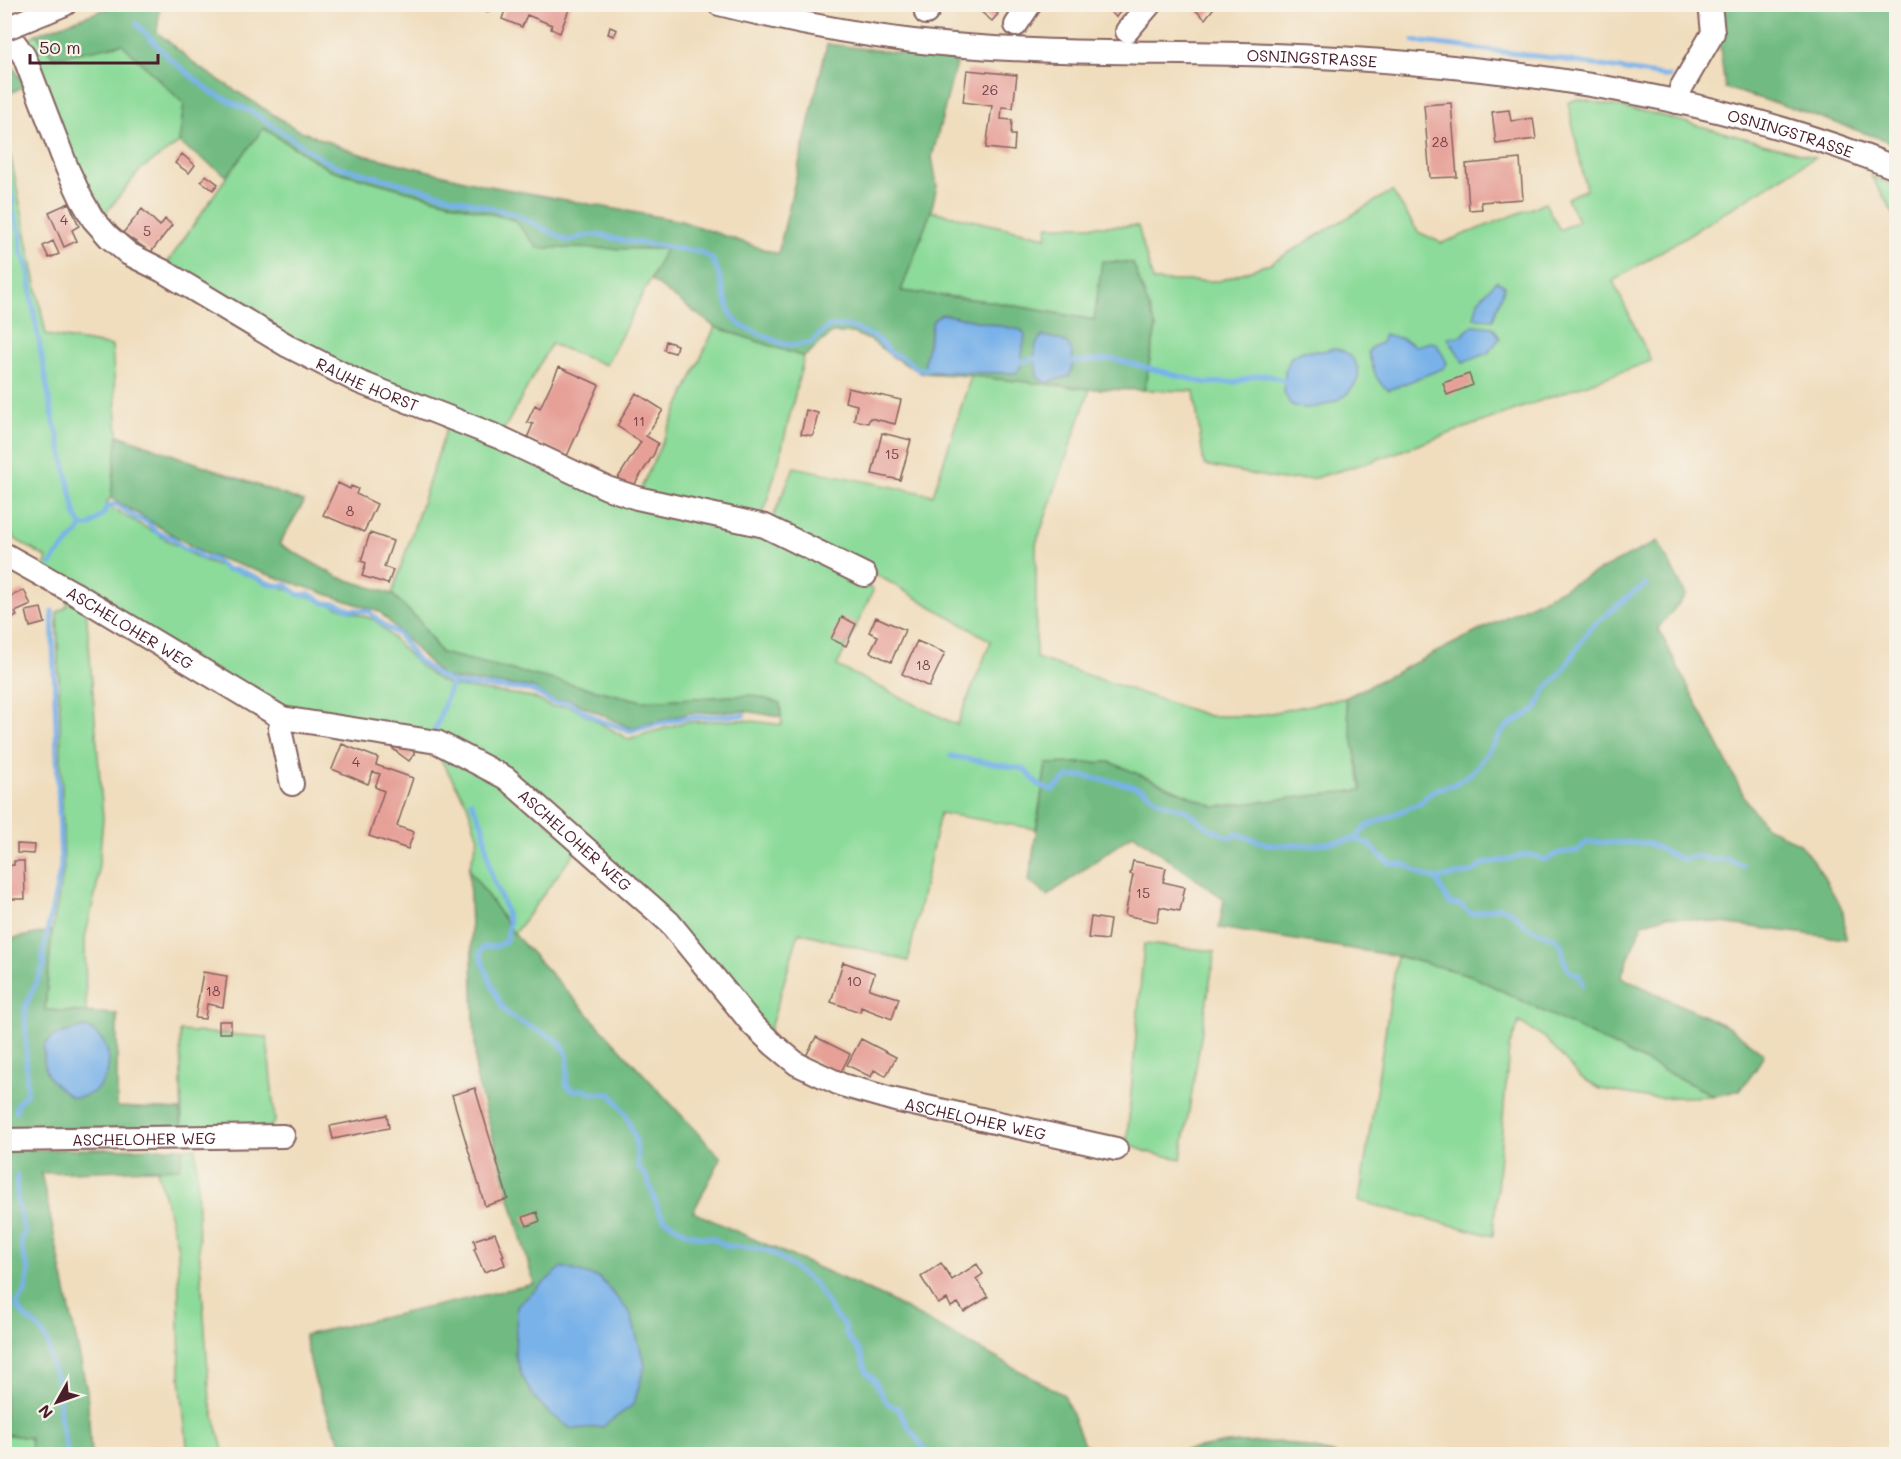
<svg xmlns="http://www.w3.org/2000/svg" width="1901" height="1459" font-family="Mali,sans-serif">
  <rect width="100%" height="100%" fill="#f7f3e8"/>
  <filter id="ink" filterUnits="userSpaceOnUse"><feTurbulence type="fractalNoise" baseFrequency=".0167" numOctaves="2"/><feDisplacementMap in="SourceGraphic" scale="12" xChannelSelector="R" yChannelSelector="G"/><feConvolveMatrix kernelMatrix="1 2 1 2 8 2 1 2 1" color-interpolation-filters="sRGB"/></filter>
  <filter id="wash" filterUnits="userSpaceOnUse"><feTurbulence type="fractalNoise" baseFrequency=".008" numOctaves="4" result="noise"/><feDisplacementMap in="SourceGraphic" scale="24" xChannelSelector="R" yChannelSelector="G"/><feGaussianBlur stdDeviation="1.35" result="paint"/><feColorMatrix in="noise" values="0 0 0 0 0 0 0 0 0 0 0 0 0 0 0 0 0 1.4 0 .05"/><feComposite in="paint" operator="in"/></filter>
  <g filter="url(#wash)">
    <rect width="100%" height="100%" fill="#f0ddbd"/>
    <path fill="#8cdb9a" stroke="#6b7d62" stroke-width="1.5" d="M36,34L54,58L122,43L184,104L179,143L141,169L100,220L23,42Z
      M1577,99L1651,113L1815,157L1613,281L1651,361L1373,461L1315,478L1282,480L1204,465L1194,391L1144,390L1156,327L1102,262L1095,320L988,301L901,291L931,211L1046,237L1048,226H1138L1153,281H1219L1271,263L1392,191L1418,232L1442,243L1545,203L1560,230L1578,221L1567,198L1586,189L1568,103Z
      M263,128L328,169L514,220L538,248L666,249L606,365L551,344L502,433L362,378L166,265L227,176Z
      M8,143L46,335L112,346L118,435L111,498L107,501L110,507L200,559L375,620L421,667L439,680L452,686L532,697L552,707L570,706L628,739L686,722L744,720L782,725L780,703L752,695L642,701L441,653L420,622L392,594L448,424L781,539L864,581L873,591L837,666L957,725L991,641L879,576L776,525L773,517L794,467L933,495L971,376L1090,389L1036,544V658L1209,716H1256L1345,698L1362,790L1215,807L1110,762L1046,764L1036,829L940,813L908,961L799,932L769,1032L509,774L301,715L265,701L43,569L47,558L15,539L5,523L4,146Z
      M1871,176L1896,186V218Z
      M715,327L804,357L778,464L764,511L752,518L638,495Z
      M67,596L86,608L103,818L97,886L85,938L86,1012L45,1010L52,931L64,868L57,613L67,606Z
      M435,750L502,785L578,848L514,934L469,869L478,838L467,804Z
      M1144,944L1215,951L1181,1159C1163,1155 1138,1154 1127,1139Z
      M1397,956L1470,975L1715,1096L1651,1098L1600,1089L1579,1076L1544,1037L1519,1022L1509,1048L1493,1236L1359,1201Z
      M180,1031L267,1037L275,1122L270,1127L182,1129Z
      M184,1148H196L199,1247L210,1401L224,1454H188L180,1377L178,1248L157,1169L180,1168Z
      M4,1434L30,1438L32,1454H7Z"/>
    <path fill="#71bb82" stroke="#5e6d56" stroke-width="1.5" d="M117,5H160L157,32L200,68L296,129L357,153L484,185L681,221L778,254L827,44L957,60L932,157L937,186L931,211L901,291L988,301L1094,320L1102,261L1133,263L1156,327L1144,390L1090,389L971,376L921,373L893,357L872,341L853,333H832L804,357L715,327L651,280L665,249L538,248L514,220L328,169L264,128L227,176L179,143L184,104L122,44L54,58L36,34Z
      M1715,5H1896V144L1802,111L1725,88Z
      M4,56L26,85L5,96H4Z
      M118,435L304,502L279,544L338,577L392,594L420,622L441,653L642,701L752,695L780,703L781,717L745,711L690,713L630,728L568,699L553,701L532,687L457,680L442,676L380,612L203,553L111,498Z
      M1658,541L1686,595L1658,628L1746,800L1765,826L1800,844L1819,869L1843,911L1846,939L1666,916L1642,924L1621,977L1730,1028L1764,1054L1756,1069L1740,1090L1715,1096L1470,975L1397,956L1219,928L1224,899L1133,834L1047,896L1029,881L1046,764L1110,762L1215,807L1362,790L1345,698Z
      M469,869L514,934L721,1158L693,1212L886,1298L1064,1395L1084,1444L1106,1454H347L332,1425L315,1381L304,1335L534,1284L476,1077Z
      M52,931L45,1010L117,1014V1107L180,1110L182,1129H7L5,1127L4,940Z
      M184,1148L180,1168L41,1173L87,1391L91,1454H32L30,1438L5,1434V1156L12,1150Z
      M1284,1442L1336,1454H1164L1227,1443Z"/>
    <path fill="#79b2e9" stroke="#62688a" stroke-width="1.5" d="M1496,281L1505,286L1493,319L1474,318L1478,301Z
      M942,314L1021,330L1025,335L1020,369L1016,373L931,372L924,364L933,320Z
      M1473,325L1493,327L1500,338L1488,353L1463,362L1448,338L1461,336Z
      M1384,334L1403,339L1416,346L1431,342L1437,344L1447,363L1444,368L1389,390C1375,383 1373,366 1368,352L1372,347L1381,343Z
      M1043,336C1050,338 1057,338 1063,341C1075,347 1075,366 1069,376L1046,383L1038,378C1035,365 1030,344 1043,336Z
      M1334,348C1350,350 1366,369 1354,386C1342,403 1309,414 1290,404L1284,392L1285,371L1291,357L1303,351H1323Z
      M86,1027C126,1046 108,1102 71,1097C47,1078 43,1078 44,1045L55,1035Z
      M562,1267L600,1278L630,1313L645,1365L634,1404L602,1427L572,1429L548,1412L534,1397L522,1376L515,1354L517,1306Z"/>
    <g fill="none" stroke-linecap="round" stroke-linejoin="round">
      <path stroke="#79b2e9" stroke-width="5" d="M137,24L169,58L211,92L254,113L325,161L340,167L517,215L568,241C586,235 597,232 615,239L701,252L712,259L718,272L730,313L740,325L783,344L796,345L810,343L828,327L848,326L875,337L891,353L907,360L918,370L934,367
        M1414,41L1552,58L1669,77
        M4,137L7,162L6,170L13,202L12,209L20,232L21,251L29,270L32,302L53,420L58,435L76,516L81,526H90L104,513L107,506L116,504L136,518L147,522L156,532L172,538L182,547L197,553L202,558C215,557 218,563 227,570C248,567 267,590 286,585L299,595L309,594L325,603L337,604L351,610L368,611L386,627L398,634L417,660L440,677L457,684L530,690C549,696 544,706 568,702L597,719L630,731L683,718L744,715
        M1068,362L1114,359L1206,383L1237,382L1254,376L1267,375L1285,381
        M1015,363L1034,359L1041,360
        M51,564L56,556L80,530L81,526
        M434,733L452,682
        M951,756L1024,769L1039,785L1053,790L1068,777L1083,776L1130,785L1144,790L1154,798L1170,806L1184,809L1209,828L1231,838L1237,834L1271,845H1312L1355,839L1369,844L1378,854L1391,864L1407,865L1422,875L1436,879L1472,872L1485,863L1505,860L1527,854L1546,860L1559,853L1577,851L1587,842L1648,843L1681,859L1697,856L1713,860L1727,859L1743,866
        M471,801L483,826L491,874L504,905L509,924L506,941L497,946L483,947L480,953C483,965 499,1005 507,1013C522,1028 563,1034 567,1055C569,1063 566,1075 566,1084C572,1091 576,1092 585,1089L590,1093L611,1094L626,1114L636,1141L638,1167L646,1176L659,1211L664,1219L687,1233L700,1237L712,1238L727,1246L756,1248L769,1251L779,1257L815,1284L835,1316L845,1325C845,1341 854,1342 860,1353C863,1358 863,1365 866,1371C868,1375 873,1377 875,1381C882,1393 883,1404 898,1408L907,1425L928,1454
        M1355,839L1367,826L1418,804L1434,790L1455,784L1474,771L1505,728L1536,709L1544,691L1562,672L1589,629L1630,595L1646,585
        M1436,879L1449,903L1460,905L1472,914L1498,907L1511,911L1526,926L1555,938L1562,946L1564,961L1569,971L1579,975L1583,984
        M16,1111L17,1104L27,1093L25,1007L44,965L42,957L61,867L52,611
        M17,1175C15,1196 19,1213 25,1234L21,1238L23,1255L29,1271L25,1293L18,1301L17,1307L27,1319L40,1329L48,1343L50,1362L58,1380L60,1417L67,1454"/>
    </g>
    <g id="blocks">
      <path fill="#e6a098" d="M475,4H491L489,12L474,7Z
        M507,4H571L560,33L551,29L552,25L527,15L522,27L502,19Z
        M986,4L998,14L992,21L980,11Z
        M1102,4H1127L1116,17Z
        M1189,4H1217L1205,19Z
        M610,27L617,30L614,36L608,34Z
        M967,70L1017,75L1013,108L1002,107L1001,119L1012,120L1011,135H1015L1014,151L986,148L992,106L963,102Z
        M1451,103L1457,177L1430,178L1424,105Z
        M1509,110L1511,121L1533,118L1536,139L1496,144L1492,112Z
        M182,154L195,165L189,173L175,163Z
        M1520,159L1523,199L1481,202L1482,209L1469,210L1466,164Z
        M206,175L218,184L213,190L201,181Z
        M69,203L79,226L72,230L77,241L64,247L49,212Z
        M142,209L160,226L165,219L172,225L151,252L123,233Z
        M53,241L59,254L49,258L43,246Z
        M666,341L677,345L675,353L664,350Z
        M559,367L599,385L567,456L527,438L533,424L527,422L535,405L540,408Z
        M1469,374L1473,385L1447,395L1443,383Z
        M848,388L901,400L895,424L870,418L868,423L854,420L857,405L845,402Z
        M636,393L663,410L646,436L658,443L654,454L631,490L616,481L641,442L617,426Z
        M806,410L818,413L813,436L801,434Z
        M882,433L911,440L900,480L872,474Z
        M338,483L350,489L351,486L358,489L356,494L377,504L364,532L323,515Z
        M370,533L393,541L384,567L393,570L388,584L362,576L366,563L361,561Z
        M4,588L9,597L24,590L31,605L15,612L17,616L4,622Z
        M41,608L45,623L30,627L26,611Z
        M842,617L856,624L846,646L831,639Z
        M876,617L905,630L891,662L870,652L878,636L869,632Z
        M917,641L945,653L929,687L902,674Z
        M400,740L415,753L409,761L393,749Z
        M342,744L378,758L376,765L413,778L397,826L414,832L408,849L369,836L384,791L375,787L380,774L373,772L368,784L332,769Z
        M17,844L35,845L34,854L17,853Z
        M14,861H24L25,899H4V866L14,865Z
        M1133,861L1166,868L1163,882L1185,887L1180,911L1160,907L1157,922L1125,915L1133,875L1130,874Z
        M1091,917L1110,920L1107,940L1088,938Z
        M843,962L875,973L869,989L899,998L892,1019L861,1007L860,1012L831,1002Z
        M203,972L227,976L223,1007L207,1004L205,1019L195,1018Z
        M219,1021H231V1033H219Z
        M816,1037L850,1054L840,1074L806,1056Z
        M861,1039L896,1057L886,1076L874,1070L871,1077L847,1065Z
        M475,1088L508,1199L485,1206L452,1095Z
        M387,1115L389,1128L333,1139L330,1126Z
        M537,1212L540,1221L527,1226L523,1217Z
        M495,1233L504,1256H502L505,1265L484,1272L474,1249L476,1248L474,1240Z
        M941,1263L952,1280L977,1264L983,1274L976,1279L988,1297L964,1312L958,1303L951,1307L947,1299L938,1304L921,1277Z"/>
    </g>
  </g>
  <g filter="url(#ink)">
    <use href="#blocks" fill-opacity="0" stroke="#84625e" stroke-width="1.5"/>
    <g fill="none" stroke-linecap="round" stroke-linejoin="round">
      <g stroke="#84625e" stroke-width="26">
        <g id="minor">
          <path id="s1" d="M719,4C783,20 847,33 913,41C1033,55 1153,51 1273,55C1484,63 1699,89 1896,168"/>
          <path d="M46,12L65,4"/>
          <path d="M926,13L932,4"/>
          <path d="M1016,25L1030,4"/>
          <path id="s2" d="M4,28L24,56L67,168L82,200L93,219L109,237L129,254L163,271L288,346L359,382L501,438L607,488L637,498L765,526L865,575"/>
          <path d="M1127,31L1150,4"/>
          <path d="M1677,102L1681,88L1713,33L1710,4"/>
          <path id="s3" d="M4,554L74,593L282,718L437,742L506,778L669,922L752,1024L774,1045L797,1064L842,1085L895,1100L1116,1149"/>
          <path d="M282,718L280,729L292,784"/>
          <path id="s4" d="M4,1140L283,1136"/>
        </g>
      </g>
      <use href="#minor" stroke="#fff" stroke-width="22"/>
      <g stroke="#84625e" stroke-width="26" stroke-linecap="butt">
        <path id="minor-bridge" d="M4,29L46,12"/>
      </g>
      <use href="#minor-bridge" stroke="#fff" stroke-width="22"/>
    </g>
  </g>
  <g text-anchor="middle" dominant-baseline="central" stroke-width="6" stroke-linejoin="round" paint-order="stroke">
    <g font-size="14" fill="#713f46">
      <text x="990" y="89">26</text>
      <text x="1440" y="141">28</text>
      <text x="64" y="219">4</text>
      <text x="147" y="230">5</text>
      <text x="639" y="420">11</text>
      <text x="892" y="453">15</text>
      <text x="350" y="510">8</text>
      <text x="923" y="664">18</text>
      <text x="356" y="761">4</text>
      <text x="1143" y="892">15</text>
      <text x="854" y="980">10</text>
      <text x="213" y="990">18</text>
    </g>
    <g font-size="16" fill="#4a1f2b" stroke="#f7f3e8">
      <text stroke="none"><textPath href="#s1" startOffset="597">OSNINGSTRASSE</textPath></text>
      <text stroke="none"><textPath href="#s1" startOffset="1083">OSNINGSTRASSE</textPath></text>
      <text stroke="none"><textPath href="#s2" startOffset="534">RAUHE HORST</textPath></text>
      <text stroke="none"><textPath href="#s3" startOffset="146">ASCHELOHER WEG</textPath></text>
      <text stroke="none"><textPath href="#s3" startOffset="650">ASCHELOHER WEG</textPath></text>
      <text stroke="none"><textPath href="#s3" startOffset="1154">ASCHELOHER WEG</textPath></text>
      <text stroke="none"><textPath href="#s4" startOffset="140">ASCHELOHER WEG</textPath></text>
    </g>
  </g>
  <rect width="1901" height="1459" fill="none" stroke="#f7f3e8" stroke-width="24"/>
  <g transform="translate(57 1402) rotate(230)" stroke="#f7f3e8" stroke-width="4.5" paint-order="stroke">
  <path d="M0-4.5L10 22L0 15L-10 22Z" fill="#4a1f2b"/>
  <text y="-9" font-size="16" font-weight="bold" text-anchor="middle" fill="#4a1f2b">N</text>
  </g>
  <path d="M30 54v9h128v-9" fill="none" stroke="#4a1f2b" stroke-width="3"/>
  <text x="39" y="54" font-size="18" fill="#4a1f2b" stroke="#f7f3e8" stroke-width="4.5" paint-order="stroke">50 m</text>
</svg>
